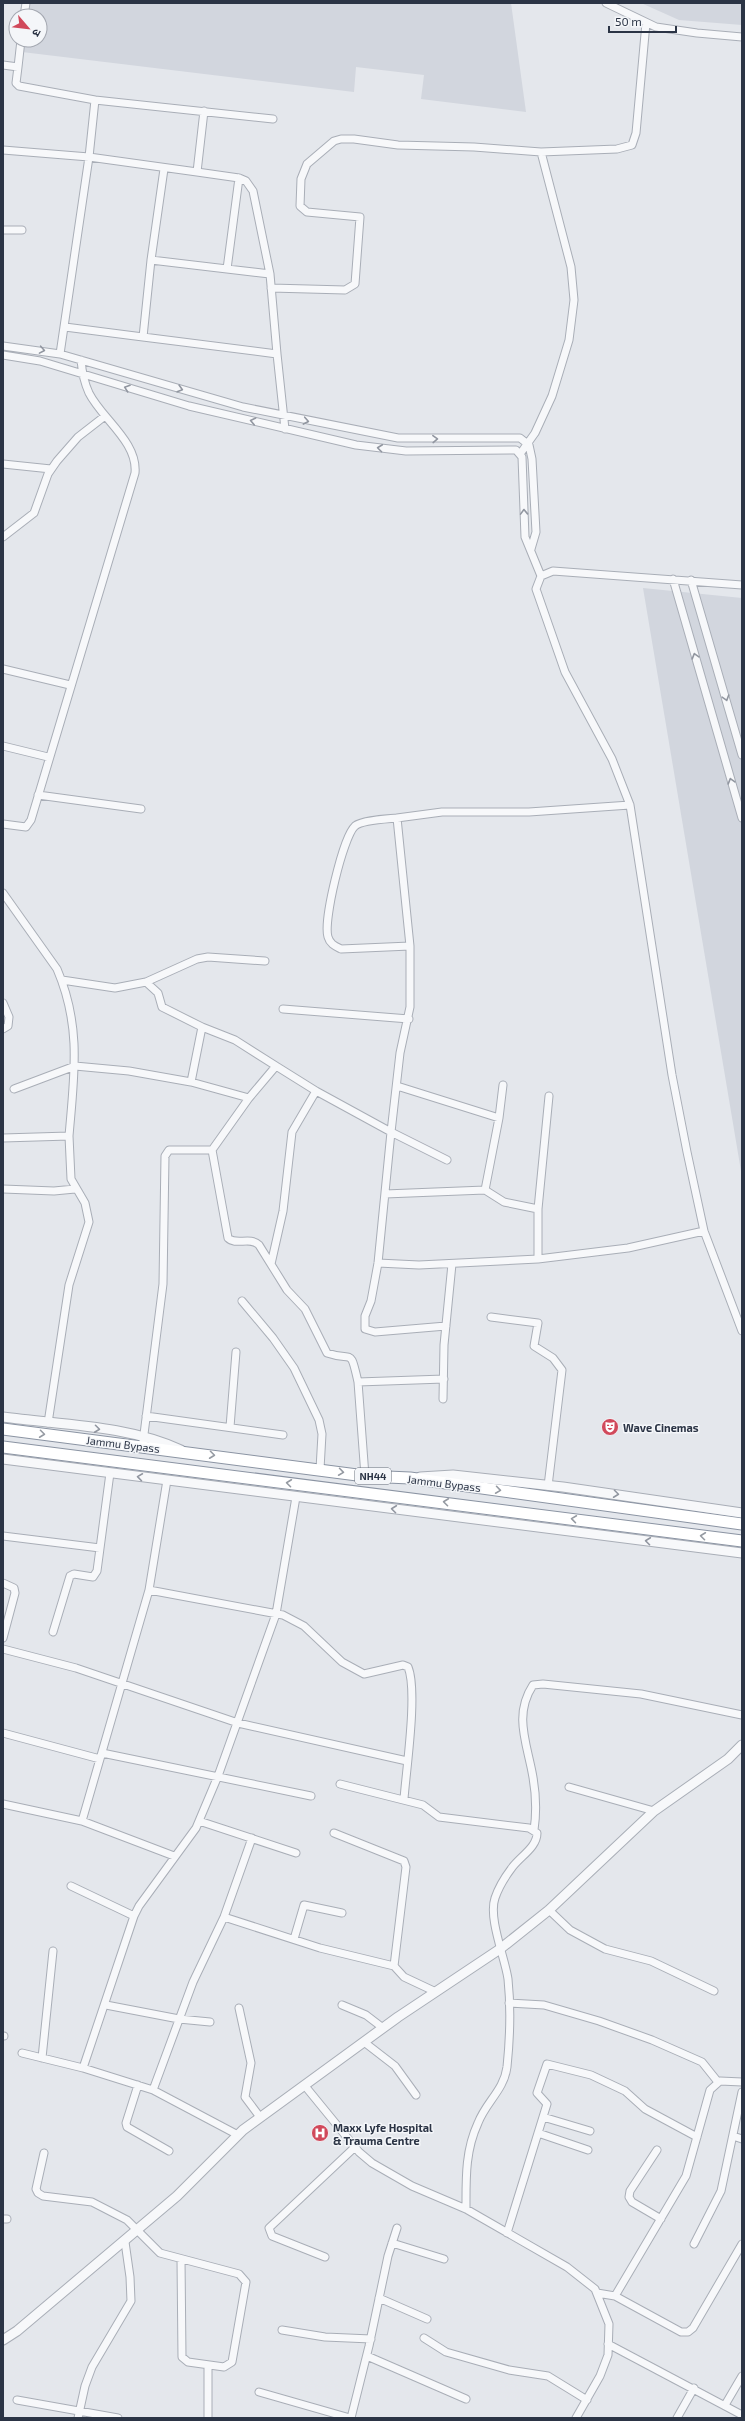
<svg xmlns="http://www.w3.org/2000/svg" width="745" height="2421" font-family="'Exo 2','Noto Sans Devanagari',sans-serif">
  <rect width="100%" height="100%" fill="#e4e7ec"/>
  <path fill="#d2d6de" d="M28,3H511L526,112L421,99L424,75L356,67L354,92L22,52L23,40H40V16H26Z
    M641,3H742V25L679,20Z
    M643,588L742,598V1177Z"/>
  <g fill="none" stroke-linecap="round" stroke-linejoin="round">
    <g stroke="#a9aeb7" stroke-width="9">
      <path id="minor" d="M606,3L656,27L697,33L742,37
        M24,16L26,3
        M3,65L18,67L16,83L19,86L95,100L89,157L197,172L204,111
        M18,67L21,40
        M95,100L273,119
        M3,150L89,157L60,354
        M239,178L246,181L253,191L270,274
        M3,230H22
        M151,260L227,269L239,178L197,172
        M227,269L270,274L277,354
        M271,288L345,290L355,284L360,217L307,212L300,206L301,179L307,164L334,141L341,139H354L398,145L474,147L541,152L617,149L632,145L636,133L646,23
        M65,327L143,337L151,260L164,169
        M143,337L277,354L285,429
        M3,346L60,354L243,407L398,438H520L529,445L532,459L536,532L531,549
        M3,355L40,361L189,406L356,445L406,451L516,450L522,457L525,537L541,576
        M520,454L535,433L552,396L569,340L574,300L571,267L541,152
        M3,464L51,469
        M3,537L34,513L48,474L57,461L78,437L105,416
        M673,579L742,818
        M691,580L742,755
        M742,585L553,571L541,576L536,589L565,672L612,759L630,805L672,1075L687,1152L704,1231L742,1331
        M3,669L70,685
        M3,746L48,757
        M38,795L141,809
        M397,818C388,819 362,820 355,826C343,837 323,921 328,937C330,944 335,946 341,949L410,946
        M3,824L26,827L31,820L135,473C138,442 102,419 89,393C84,382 82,372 81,360
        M3,893L57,969C82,1027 74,1076 69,1136L3,1138
        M146,982L197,959L208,957L265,961
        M3,1003L9,1017L8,1026L3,1029
        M283,1009L409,1019
        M191,1082L249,1098L276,1066L235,1040L202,1027
        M397,1086L499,1118L503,1085
        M14,1089L75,1066L129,1071L191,1082L202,1027L162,1007L158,993L146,982L115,988L62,980
        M316,1091L391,1132L378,1263L371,1301L365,1316V1329L375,1332L446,1326
        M212,1150L228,1238C236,1246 250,1236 259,1245L287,1290L305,1309L327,1353C353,1362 350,1346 358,1382
        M447,1160L391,1132L400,1053L410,1007V946L397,818L442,812H529L630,805
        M3,1189L54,1191L75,1189
        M485,1190L504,1202L538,1209L549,1096
        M385,1194L485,1190L499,1118
        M538,1259L628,1248L704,1231
        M378,1263L419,1265L538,1259V1209
        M271,1264L283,1211L292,1132L316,1091L276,1066
        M242,1301L273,1338L294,1368L319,1420L322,1434L320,1469
        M491,1317L538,1323L534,1346L553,1358L562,1370L548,1486
        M443,1399L444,1345L452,1264
        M146,1416L283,1435
        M48,1423L69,1285L89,1222L85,1203L71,1179L69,1136
        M230,1427L236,1352
        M143,1442L163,1284L165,1156L169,1150H212L249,1098
        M365,1476L358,1382L444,1379
        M3,1536L100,1548
        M3,1583L14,1588L15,1593L3,1638
        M149,1590L283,1615L304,1626L342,1662L364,1674L403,1665L408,1667C418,1691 406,1771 404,1799
        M53,1632L70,1576L74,1574L93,1577L97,1571L110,1473
        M3,1649L76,1668L238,1723L407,1761
        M3,1733L100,1759
        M102,1753L311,1796
        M340,1784L423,1805L439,1817L529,1828L537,1833C537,1848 519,1857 511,1869C505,1877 498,1889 495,1898C488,1918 505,1958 508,1979C511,2008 510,2038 507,2067C504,2090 486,2102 478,2123C465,2151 466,2179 466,2209
        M569,1787L654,1811
        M3,1804L82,1821L174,1856
        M82,1821L149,1590L167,1480
        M199,1821L296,1853
        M534,1830C537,1810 536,1792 532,1772C526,1741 514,1714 533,1685L543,1684L641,1694L742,1715
        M334,1833L404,1861L406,1867L394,1966L404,1977L436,1992
        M71,1886L134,1916
        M549,1910L570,1930L605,1949L651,1961L714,1991
        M224,1917L320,1948L394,1966
        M294,1939L304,1905L342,1913
        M509,2003L544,2005L599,2021L652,2040L702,2062L718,2082
        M106,2005L179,2019L210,2022
        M342,2005L366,2015L383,2028
        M239,2008L251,2063L245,2097L260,2117
        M3,2036H4
        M364,2042L395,2066L416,2095
        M22,2053L83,2068L153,2090L238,2135
        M42,2058L53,1951
        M83,2068L134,1916L139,1906L196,1828L218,1776L276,1614L296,1497
        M138,2085L126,2123L127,2127L169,2151
        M305,2086L359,2152L372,2163L412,2186L466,2209L567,2267L595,2289L609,2324L608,2355L600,2376L576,2418
        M153,2090L193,1982L224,1917L252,1838
        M543,2117L590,2131
        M538,2133L588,2150
        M733,2136L742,2139
        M657,2150L630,2191L629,2197L632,2202L661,2219
        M44,2153L36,2189L38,2193L43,2196L92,2202L127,2220L160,2253L239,2274L246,2282L232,2362L224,2367L188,2362L182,2357L181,2259
        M3,2219H7
        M507,2233L547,2104L537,2093L547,2064L591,2075L625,2091L645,2109L697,2137
        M392,2243L444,2259
        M694,2244L721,2191L742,2092
        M325,2257L272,2236L269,2228L355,2147
        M597,2293L615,2296L681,2332H688L693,2328L742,2244
        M615,2296L686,2176L710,2090L720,2081L742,2082
        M379,2298L427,2319
        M282,2330L325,2337L371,2339
        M424,2338L446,2352L509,2370L548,2376L587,2400
        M608,2344L742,2415
        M367,2356L466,2399
        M259,2392L350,2418
        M17,2400L118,2418
        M725,2405L742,2376
        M78,2418L85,2386L92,2367L131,2301L130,2277L125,2242
        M208,2418V2365
        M351,2418L369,2346L388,2256L397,2228
        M677,2418L694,2388"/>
    </g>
    <g stroke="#a9aeb7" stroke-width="11">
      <path id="tertiary" d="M3,1417C62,1425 127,1425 181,1450
        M3,1459L742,1553
        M420,1477L453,1475L563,1487L742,1513
        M3,2340L17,2331L177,2196L243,2130L398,2017L500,1949L549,1910L654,1811L728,1759L742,1745"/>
    </g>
    <g stroke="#8b94a3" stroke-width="13">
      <path id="trunk" d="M3,1429L365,1476L410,1478L742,1524
        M3,1447L742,1541"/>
    </g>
    <use href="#minor" stroke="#f7f8fa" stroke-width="7"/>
    <use href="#tertiary" stroke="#f7f8fa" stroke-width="9"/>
    <use href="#trunk" stroke="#fff" stroke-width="11"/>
  </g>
  <defs><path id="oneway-chevron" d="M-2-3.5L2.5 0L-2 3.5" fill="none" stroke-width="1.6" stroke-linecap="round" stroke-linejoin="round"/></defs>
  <g stroke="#9196a0">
    <use href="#oneway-chevron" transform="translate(42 350) rotate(10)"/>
    <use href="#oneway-chevron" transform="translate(127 388) rotate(-161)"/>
    <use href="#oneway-chevron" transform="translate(180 389) rotate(16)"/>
    <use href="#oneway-chevron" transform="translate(253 421) rotate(-167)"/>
    <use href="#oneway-chevron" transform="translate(306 421) rotate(11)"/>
    <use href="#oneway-chevron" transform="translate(435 439) rotate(-2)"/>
    <use href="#oneway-chevron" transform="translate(380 448) rotate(-173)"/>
    <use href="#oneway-chevron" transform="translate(524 512) rotate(-92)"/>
    <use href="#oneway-chevron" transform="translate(695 656) rotate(-106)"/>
    <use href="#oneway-chevron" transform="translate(726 698) rotate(73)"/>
    <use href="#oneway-chevron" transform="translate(731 781) rotate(-106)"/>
    <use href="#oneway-chevron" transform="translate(97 1429) rotate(7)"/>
    <use href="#oneway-chevron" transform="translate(140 1477) rotate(-172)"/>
    <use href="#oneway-chevron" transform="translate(616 1494) rotate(7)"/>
    <use href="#oneway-chevron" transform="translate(394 1509) rotate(-173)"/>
    <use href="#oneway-chevron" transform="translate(648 1541) rotate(-173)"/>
  </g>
  <g stroke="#959aa2">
    <use href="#oneway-chevron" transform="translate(42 1434) rotate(7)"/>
    <use href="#oneway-chevron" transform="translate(212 1455) rotate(7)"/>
    <use href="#oneway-chevron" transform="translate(341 1472) rotate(8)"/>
    <use href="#oneway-chevron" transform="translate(289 1483) rotate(-173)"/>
    <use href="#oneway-chevron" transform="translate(498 1490) rotate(8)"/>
    <use href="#oneway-chevron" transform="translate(446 1502) rotate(-173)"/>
    <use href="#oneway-chevron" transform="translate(574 1519) rotate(-172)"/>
    <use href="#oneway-chevron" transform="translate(703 1536) rotate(-173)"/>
  </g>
  <defs>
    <g id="theatre-disc" transform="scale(0.9)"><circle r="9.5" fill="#d1495b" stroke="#f4f6f9"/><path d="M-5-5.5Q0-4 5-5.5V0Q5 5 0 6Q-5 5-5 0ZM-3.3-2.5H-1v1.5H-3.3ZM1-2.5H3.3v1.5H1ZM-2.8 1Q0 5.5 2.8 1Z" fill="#fff"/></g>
    <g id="hospital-disc" transform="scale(0.9)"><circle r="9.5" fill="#d1495b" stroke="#f4f6f9"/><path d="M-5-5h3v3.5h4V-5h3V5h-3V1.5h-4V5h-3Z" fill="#fff"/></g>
  </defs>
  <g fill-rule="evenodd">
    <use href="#theatre-disc" x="610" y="1427"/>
    <use href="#hospital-disc" x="320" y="2133"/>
  </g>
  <g text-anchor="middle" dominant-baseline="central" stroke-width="3" stroke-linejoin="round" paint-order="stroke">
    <rect fill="#f4f6f9" stroke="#676e7b" stroke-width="1" x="355" y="1468" width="36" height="16" rx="3"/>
    <g font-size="10" font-weight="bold" fill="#2b3445">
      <text x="373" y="1476">NH44</text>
    </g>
    <g font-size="11" font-weight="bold" fill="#2b3445" stroke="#f4f6f9" text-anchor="start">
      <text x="623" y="1427">Wave Cinemas</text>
      <text x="333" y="2127">Maxx Lyfe Hospital<tspan x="333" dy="13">&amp; Trauma Centre</tspan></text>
    </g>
    <g font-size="11" fill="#2b3445" stroke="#f4f6f9">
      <text transform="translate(123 1444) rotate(7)">Jammu Bypass</text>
      <text transform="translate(444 1483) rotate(7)">Jammu Bypass</text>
    </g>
  </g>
  <rect width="745" height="2421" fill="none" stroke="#2b3445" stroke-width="8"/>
  <g transform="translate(28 28) rotate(118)"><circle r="19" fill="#f4f6f9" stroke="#a4a8b1"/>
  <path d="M0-3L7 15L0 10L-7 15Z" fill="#d1495b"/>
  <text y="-6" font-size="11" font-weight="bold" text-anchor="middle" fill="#2b3445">उ</text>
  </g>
  <path d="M609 26v6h67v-6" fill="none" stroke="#2b3445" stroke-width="2"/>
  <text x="615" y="26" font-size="12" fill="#2b3445" stroke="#f4f6f9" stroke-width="3" paint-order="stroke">50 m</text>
</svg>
